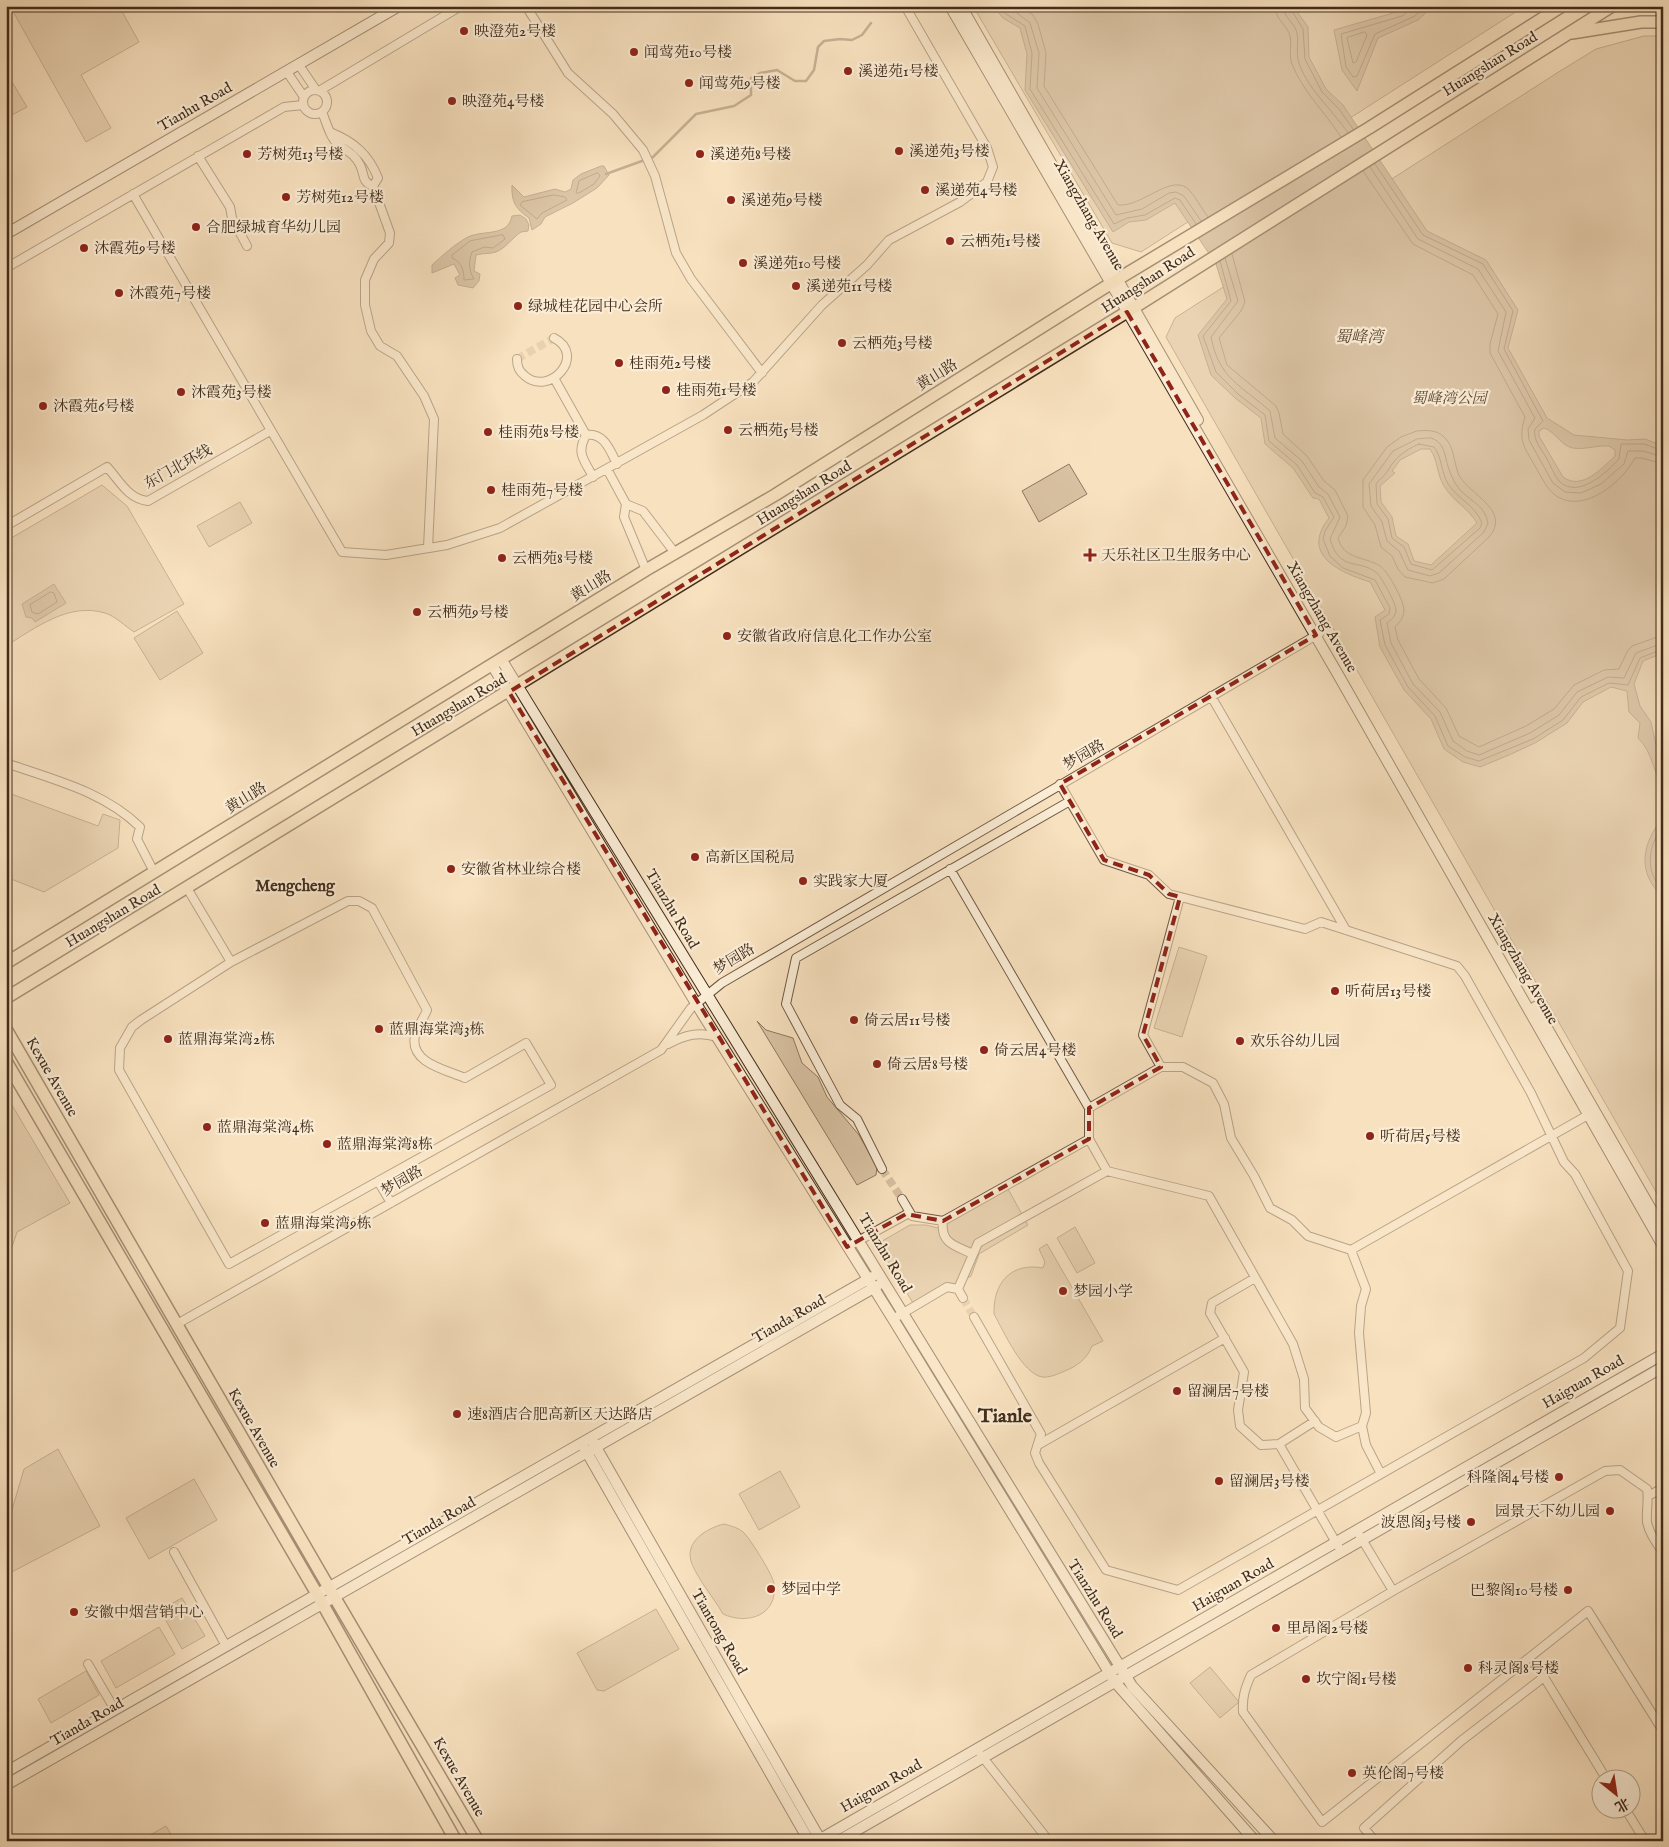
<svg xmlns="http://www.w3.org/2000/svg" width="1669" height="1847" font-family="'IM FELL English','Noto Serif SC',serif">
  <rect width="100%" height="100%" fill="#f8e1bf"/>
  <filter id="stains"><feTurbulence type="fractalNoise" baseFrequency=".004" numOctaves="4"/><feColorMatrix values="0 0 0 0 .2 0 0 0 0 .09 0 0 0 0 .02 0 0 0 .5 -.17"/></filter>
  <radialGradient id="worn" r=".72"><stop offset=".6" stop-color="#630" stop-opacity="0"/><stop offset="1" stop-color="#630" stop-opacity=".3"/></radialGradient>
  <path fill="#d9c2a3" stroke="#8e775f" d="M10,6H119L139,42L81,75L111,128L86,142Z
    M973,6H1525L1141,252L1112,243Z
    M1644,36H1663V1204L1166,337L1175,318L1557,73L1596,49Z
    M6,72L27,107L6,118Z
    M1069,464L1087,494L1039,522L1022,491Z
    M102,485L127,506L184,604L134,632C125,626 115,616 105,613C69,602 35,628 6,646V541Z
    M240,502L252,523L209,547L197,526Z
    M177,611L203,653L160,680L134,638Z
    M6,792L98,826L103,814L120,820L118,848L44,892L6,877Z
    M1179,947L1207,956L1182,1037L1154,1028Z
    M757,1021L766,1030L793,1038L802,1063L818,1077L827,1097L859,1135L877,1167L876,1175L857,1185Z
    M6,1095L70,1203L17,1232L6,1265Z
    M1008,1189L1028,1225L979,1254L971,1276L925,1302L913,1303L877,1244L910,1225H926L938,1228Z
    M1075,1227L1095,1263L1077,1273L1057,1238Z
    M1047,1244L1103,1341L1092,1346C1087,1359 1077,1366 1065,1371C1058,1374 1049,1378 1042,1377C1022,1373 1004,1332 994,1314C993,1283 1011,1262 1043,1268L1045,1262L1039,1249Z
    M58,1449L100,1526L6,1575V1519L9,1520L24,1469Z
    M780,1471L800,1507L759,1530L739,1494Z
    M194,1479L217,1520L149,1559L126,1518Z
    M724,1524C731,1526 740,1528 745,1534C752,1542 773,1575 774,1584C778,1616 747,1625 723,1614C714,1598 699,1581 692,1564C683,1542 707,1528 724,1524Z
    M182,1598L205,1636L182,1649L160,1610Z
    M656,1609L679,1649L604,1691L597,1690L577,1653Z
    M159,1627L175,1654L116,1688L101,1661Z
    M1210,1667L1239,1702L1220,1718L1190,1683Z
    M86,1671L99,1695L51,1723L38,1699Z
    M166,1826L175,1841H140Z"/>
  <path fill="#baa387" stroke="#8a735c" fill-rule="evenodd" d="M993,6H1293L1308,27L1309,57L1326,89L1343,105L1427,231L1486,260L1518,310L1508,348L1547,418L1574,435L1627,440L1645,439L1663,446V653L1643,661L1634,684L1640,706L1651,722L1656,745L1663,742V788C1653,771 1652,751 1638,738L1640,723L1629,712L1627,691L1611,687L1583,702L1567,723L1535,743L1509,755L1480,767L1463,762L1444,749L1431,719L1404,690L1380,647L1375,617L1385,610L1370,582C1339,572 1300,555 1329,518L1319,499L1313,498L1293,468L1265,444L1261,418L1235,398L1211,375L1198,335L1227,299L1216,264L1175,203L1146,220L1129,222L1113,232L1025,90L1027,54L1020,28L1003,18ZM1544,428C1556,432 1561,446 1573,448C1584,450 1598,445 1609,446L1615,450V456C1602,468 1582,491 1563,477L1539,436V431ZM1421,449H1430C1438,460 1437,475 1444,486C1453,501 1468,508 1477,523L1431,565L1414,561L1408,544L1396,536L1392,517L1381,502L1380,486L1395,473L1392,471L1400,460Z
    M1407,6H1433L1418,20L1378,38L1357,91L1342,70L1334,30L1400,11Z
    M601,166H604L609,175L597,188L573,203L545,217L541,224L532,230L529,218C516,209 511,202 512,185L524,197L555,189L565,192L571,189L573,180L581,174Z
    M520,215L526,219L529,225L528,231L521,232C512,238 506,248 496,252C490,254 483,253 476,255L474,271L480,274L479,281L473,288L458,285L455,278L460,275L454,264L432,273V265C443,255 454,245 466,238C481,229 508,238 512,216Z
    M54,584L66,603L35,622L32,618L26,617L22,604Z
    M1663,817V897C1636,872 1642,844 1663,817Z"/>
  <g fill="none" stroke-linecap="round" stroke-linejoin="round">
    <path stroke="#7e6851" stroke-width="1" d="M1000,6L1006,14L1025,26L1032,53L1030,89L1114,224L1127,218L1145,215L1175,198L1180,200L1196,224
      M1008,6L1030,23L1039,53L1037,88L1116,215L1142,209L1169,193L1176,192L1184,196L1201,221
      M1020,6L1033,15L1038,24L1046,53L1044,86L1118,205C1142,207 1169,175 1187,188C1195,195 1201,208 1208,217
      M1275,6C1275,19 1285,23 1289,33C1293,42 1288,54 1292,64C1303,92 1325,112 1341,137
      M1283,6C1283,17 1295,23 1297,33C1299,41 1296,51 1298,60C1306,88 1332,109 1348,133
      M1289,6L1303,29L1305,59L1322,92L1339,109L1353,129
      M1409,6L1408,11L1402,16L1341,34L1346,67L1353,77L1357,76L1375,34L1415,16L1425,6
      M1365,32L1367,35L1356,62L1353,63L1347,38Z
      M1375,164L1423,235L1483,264L1513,311L1504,349L1543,421L1535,429C1533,439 1540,448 1546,457C1550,464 1554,475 1559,481C1578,500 1607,472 1619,459L1621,444H1644L1663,451
      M1370,167L1418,239L1478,269L1506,312L1498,351L1535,418L1528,429L1529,440L1553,483L1565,492L1581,493L1601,484L1624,464L1628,451H1643L1663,457
      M1363,171L1413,244L1473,275L1498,314L1490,344V353L1525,417C1518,440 1523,445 1535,466C1542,478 1547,490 1558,497C1586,513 1623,481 1635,458H1642L1663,464
      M598,173L600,176L594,184L579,193H576L579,181Z
      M554,195L565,197L567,200L542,213L537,219L520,205L522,202Z
      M503,235L505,239L493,248L484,247L472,252C468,262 469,271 474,279L464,280C464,271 462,262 452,258V255L470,241Z
      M1232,254L1245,302L1241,311L1219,338L1227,365L1276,406L1279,413L1283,434L1307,456L1324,481L1335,490L1348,516L1346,526L1338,538C1344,560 1364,556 1380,566C1388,571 1404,601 1404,610C1404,617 1400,622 1395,627L1398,640L1419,679L1446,708L1459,736L1479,747L1526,726L1554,709L1574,685L1604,670L1619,669L1627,652L1632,646L1663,635
      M1225,258L1238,301L1211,337C1219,379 1241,385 1270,411L1275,438L1302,461L1319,487L1328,494L1340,517L1330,539C1340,573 1359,558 1377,573C1382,578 1397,605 1396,611C1395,617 1391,620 1387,623L1391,643L1413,684L1440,712L1453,741L1467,751L1479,755L1530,733L1559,715L1577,692L1608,677L1624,678L1636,653L1663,643
      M1220,261L1231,301L1203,336L1216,372L1238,394L1265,415L1269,441L1297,465L1315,493L1323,497L1334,517L1325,531L1323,539L1330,556L1343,568L1375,580L1390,608L1389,614L1380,620L1385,645L1408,687L1435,716L1448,746L1465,757L1479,761L1533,739L1563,720L1581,697L1609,683L1628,685L1640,658L1663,649
      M1417,431C1426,430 1436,430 1443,436C1455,446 1453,462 1459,475C1468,494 1512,510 1489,537L1444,579L1433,583L1405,577L1398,569L1392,556L1381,547L1375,525L1363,507V480L1387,447L1401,437Z
      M1431,438C1441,441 1444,449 1446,459C1449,471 1453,482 1461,491C1472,502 1485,506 1488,523L1484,532L1439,573L1430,576L1408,570L1399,551L1387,541L1382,522L1371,506L1369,484L1393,451L1417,439Z
      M1419,444L1434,447C1442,457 1441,472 1448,484C1458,499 1475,505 1482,523L1480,528L1432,570L1411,564L1404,547L1392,538L1388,519L1377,504L1376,484C1378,480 1384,477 1387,472C1395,458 1403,451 1419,444Z
      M51,592L54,593L57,602L38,614L32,612L30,605Z
      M1663,826C1648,845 1644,872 1663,890"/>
    <path stroke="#8a735c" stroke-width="2.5" d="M606,174L653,157L696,114L734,106L751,95V78L760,73L777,70L795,81H806L814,70L818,47L824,41L840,39L852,40L862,35L871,23"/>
    <path stroke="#d4bd9e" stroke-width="8" stroke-dasharray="8 4" stroke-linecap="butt" d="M517,359L554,338
      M882,1169L902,1199
      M963,1298L974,1317"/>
    <g stroke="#705944" stroke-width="10">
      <path id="street" d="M526,6L568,73L613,114L643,150L655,176L676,253L691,279L762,373
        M299,65L316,90
        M287,72L304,97
        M303 102a12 12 0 1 1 24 0a12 12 0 1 1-24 0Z
        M319,91L461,6
        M322,112C326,121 330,138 338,144C346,151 354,153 360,165C365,174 361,182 373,186L390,233L389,243L374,259L365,280V305L371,331L380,346L397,356L424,396L434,419L428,548
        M332,133C354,142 369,155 378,178L373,186
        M198,156L230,207L232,218L247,246
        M133,194L342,552L386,555L447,545L500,528L703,415L753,382L822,305L867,265L889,240L960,202L987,182L993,167L987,148L905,6
        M6,268L284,107L303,105
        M517,359C517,367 519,371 525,376C550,397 587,355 554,338
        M554,378L586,435
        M586,435C604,432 610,450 617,464
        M586,435C576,454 584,459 593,477
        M607,469L626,504L624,517L646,570
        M626,504L643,511L675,553
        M6,526L107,467C120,481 128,499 148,501L270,431
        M1211,696L1346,930
        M6,763C54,780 103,791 140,827L137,839L154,872
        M950,869L1089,1108
        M187,888L231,962
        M348,901H359L372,908L427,1010C424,1018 417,1027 415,1036C409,1063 447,1070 465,1078L526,1043L551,1085L229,1264L119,1070L120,1048L132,1027L141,1020L231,962Z
        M668,1044C685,1035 699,1031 717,1037
        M1161,1067L1143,1035L1180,897
        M882,1169L857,1119L840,1105L786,1004L796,958L1070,801
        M378,1181L391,1203
        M902,1199L912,1216L943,1221L1089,1139
        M943,1221C940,1244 956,1246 973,1254
        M847,1247L909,1213
        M1351,1250L1366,1289L1361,1306L1359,1333L1366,1413L1362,1426L1336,1437L1319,1427L1305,1408L1304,1379L1293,1344L1209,1196L1107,1171L1089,1139V1108L1161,1067H1183L1213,1083L1224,1104L1231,1138L1254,1176L1270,1208L1292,1220L1308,1236L1351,1250L1588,1115
        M1255,1278L1212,1303L1210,1313L1244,1372L1238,1410L1240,1426L1261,1445L1279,1444L1315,1421
        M958,1289L978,1243L1107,1171
        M958,1289L963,1298
        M974,1317L1041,1434L1035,1453L1039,1463L1106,1570L1178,1590L1584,1358L1620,1328L1628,1271L1575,1174L1564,1162L1531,1093L1465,976L1457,966L1321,922L1305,929L1169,894L1149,875L1104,860L1060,784
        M893,1319L947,1287L958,1289
        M177,1324L661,1050L691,1008L722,983L1320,633
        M1362,1426L1366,1445L1381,1474
        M1279,1444L1338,1546
        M1038,1445L1225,1338
        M1648,1496L1663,1488
        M1360,1536L1393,1591
        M174,1552L226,1646
        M1663,1552C1656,1543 1649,1533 1647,1522C1646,1511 1649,1500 1647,1489L1620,1470L1605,1471L1393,1591L1251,1675C1245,1688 1242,1698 1243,1712L1322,1822L1588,1611L1663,1731
        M88,1664L115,1710
        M981,1755L1049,1841
        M1626,1810L1645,1841
        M1375,1841L1364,1828L1461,1741L1544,1677L1607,1780"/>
    </g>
    <g stroke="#422c1b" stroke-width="12">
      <path id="secondary" d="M950,6L1340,678L1663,1246
        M961,6L1198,420
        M6,234L399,6
        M501,659L1132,1686L1274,1841
        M492,665L700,1010L893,1319L1115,1682L1255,1841
        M1535,1007L1663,1230
        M593,1442L821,1841
        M585,1449L809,1841
        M6,1772L872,1277
        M6,1785L877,1286
        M817,1841L1663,1354
        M838,1841L1663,1367"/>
    </g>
    <g stroke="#422c1b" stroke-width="14">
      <path id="primary" d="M1572,33L1641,22H1663
        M6,963L646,570L775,495L1118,279L1369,128L1562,6
        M6,998L1127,312L1612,6
        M6,1029L335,1598L478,1841
        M6,1061L317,1594L456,1841"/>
    </g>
    <use href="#street" stroke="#faecd5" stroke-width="8"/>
    <use href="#secondary" stroke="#faecd5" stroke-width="10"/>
    <use href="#primary" stroke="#f8e1bf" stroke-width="11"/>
  </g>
  <path d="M0 0H1669V1847H0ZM1127,312L1316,635L1060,784L1104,860L1149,875L1169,894L1180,897L1143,1035L1161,1067L1089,1108V1139L943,1221L906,1214L847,1247L509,692Z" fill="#f8e1bf" fill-opacity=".55" fill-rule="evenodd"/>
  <path fill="none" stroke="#8f2418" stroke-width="4" stroke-dasharray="10 6" stroke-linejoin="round" d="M1127,312L1316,635L1060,784L1104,860L1149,875L1169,894L1180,897L1143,1035L1161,1067L1089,1108V1139L943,1221L906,1214L847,1247L509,692Z"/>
  <g fill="#8f2418" stroke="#faecd5" stroke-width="2">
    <circle cx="464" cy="31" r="5"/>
    <circle cx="634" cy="52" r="5"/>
    <circle cx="848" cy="71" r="5"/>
    <circle cx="689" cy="83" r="5"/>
    <circle cx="452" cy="101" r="5"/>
    <circle cx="899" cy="151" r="5"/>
    <circle cx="247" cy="154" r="5"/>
    <circle cx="700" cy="154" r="5"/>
    <circle cx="925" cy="190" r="5"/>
    <circle cx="286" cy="197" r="5"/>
    <circle cx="731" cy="200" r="5"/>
    <circle cx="196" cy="227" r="5"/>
    <circle cx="950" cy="241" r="5"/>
    <circle cx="84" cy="248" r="5"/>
    <circle cx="743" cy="263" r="5"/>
    <circle cx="796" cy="286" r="5"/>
    <circle cx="119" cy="293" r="5"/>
    <circle cx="518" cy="306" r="5"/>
    <circle cx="842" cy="343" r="5"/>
    <circle cx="619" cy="363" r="5"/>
    <circle cx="666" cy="390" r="5"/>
    <circle cx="181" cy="392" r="5"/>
    <circle cx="43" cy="406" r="5"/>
    <circle cx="728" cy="430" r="5"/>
    <circle cx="488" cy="432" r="5"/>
    <circle cx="491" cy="490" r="5"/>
    <path d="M1087.5 547.5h5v5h5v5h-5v5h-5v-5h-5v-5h5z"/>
    <circle cx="502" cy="558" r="5"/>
    <circle cx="417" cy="612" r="5"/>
    <circle cx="727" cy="636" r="5"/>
    <circle cx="695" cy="857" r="5"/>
    <circle cx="451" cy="869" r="5"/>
    <circle cx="803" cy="881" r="5"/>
    <circle cx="1335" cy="991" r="5"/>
    <circle cx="854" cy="1020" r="5"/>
    <circle cx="379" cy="1029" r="5"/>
    <circle cx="168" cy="1039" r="5"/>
    <circle cx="1240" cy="1041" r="5"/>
    <circle cx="984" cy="1050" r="5"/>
    <circle cx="877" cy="1064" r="5"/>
    <circle cx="207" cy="1127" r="5"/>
    <circle cx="1370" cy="1136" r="5"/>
    <circle cx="327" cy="1144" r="5"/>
    <circle cx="265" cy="1223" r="5"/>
    <circle cx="1063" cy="1291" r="5"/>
    <circle cx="1177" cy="1391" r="5"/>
    <circle cx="457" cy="1414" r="5"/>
    <circle cx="1559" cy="1477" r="5"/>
    <circle cx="1219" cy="1481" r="5"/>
    <circle cx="1610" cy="1511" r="5"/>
    <circle cx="1471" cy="1522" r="5"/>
    <circle cx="771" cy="1589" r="5"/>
    <circle cx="1568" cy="1590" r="5"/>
    <circle cx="74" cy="1612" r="5"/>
    <circle cx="1276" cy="1628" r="5"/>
    <circle cx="1468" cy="1668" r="5"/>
    <circle cx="1306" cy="1679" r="5"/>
    <circle cx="1352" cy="1773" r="5"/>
  </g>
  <g text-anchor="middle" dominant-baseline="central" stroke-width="4.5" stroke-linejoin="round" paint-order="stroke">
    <g font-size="15" fill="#422c1b" stroke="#faecd5" text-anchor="start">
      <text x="474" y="31">映澄苑2号楼</text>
      <text x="644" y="52">闻莺苑10号楼</text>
      <text x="858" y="71">溪递苑1号楼</text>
      <text x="699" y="83">闻莺苑9号楼</text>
      <text x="462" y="101">映澄苑4号楼</text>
      <text x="909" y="151">溪递苑3号楼</text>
      <text x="257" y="154">芳树苑13号楼</text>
      <text x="710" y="154">溪递苑8号楼</text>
      <text x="935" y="190">溪递苑4号楼</text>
      <text x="296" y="197">芳树苑12号楼</text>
      <text x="741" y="200">溪递苑9号楼</text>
      <text x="206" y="227">合肥绿城育华幼儿园</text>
      <text x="960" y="241">云栖苑1号楼</text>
      <text x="94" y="248">沐霞苑9号楼</text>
      <text x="753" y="263">溪递苑10号楼</text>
      <text x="806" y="286">溪递苑11号楼</text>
      <text x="129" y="293">沐霞苑7号楼</text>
      <text x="528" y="306">绿城桂花园中心会所</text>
      <text x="852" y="343">云栖苑3号楼</text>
      <text x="629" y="363">桂雨苑2号楼</text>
      <text x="676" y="390">桂雨苑1号楼</text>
      <text x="191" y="392">沐霞苑3号楼</text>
      <text x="53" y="406">沐霞苑6号楼</text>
      <text x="738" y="430">云栖苑5号楼</text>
      <text x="498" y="432">桂雨苑8号楼</text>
      <text x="501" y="490">桂雨苑7号楼</text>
      <text x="1101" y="555">天乐社区卫生服务中心</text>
      <text x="512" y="558">云栖苑8号楼</text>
      <text x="427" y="612">云栖苑9号楼</text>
      <text x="737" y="636">安徽省政府信息化工作办公室</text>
      <text x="705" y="857">高新区国税局</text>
      <text x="461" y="869">安徽省林业综合楼</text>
      <text x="813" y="881">实践家大厦</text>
      <text x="1345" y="991">听荷居13号楼</text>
      <text x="864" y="1020">倚云居11号楼</text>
      <text x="389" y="1029">蓝鼎海棠湾3栋</text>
      <text x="178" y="1039">蓝鼎海棠湾2栋</text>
      <text x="1250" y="1041">欢乐谷幼儿园</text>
      <text x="994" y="1050">倚云居4号楼</text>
      <text x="887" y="1064">倚云居8号楼</text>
      <text x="217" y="1127">蓝鼎海棠湾4栋</text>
      <text x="1380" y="1136">听荷居5号楼</text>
      <text x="337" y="1144">蓝鼎海棠湾8栋</text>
      <text x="275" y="1223">蓝鼎海棠湾9栋</text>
      <text x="1073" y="1291">梦园小学</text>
      <text x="1187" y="1391">留澜居7号楼</text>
      <text x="467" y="1414">速8酒店合肥高新区天达路店</text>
      <text x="1549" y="1477" text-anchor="end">科隆阁4号楼</text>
      <text x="1229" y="1481">留澜居3号楼</text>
      <text x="1600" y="1511" text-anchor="end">园景天下幼儿园</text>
      <text x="1461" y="1522" text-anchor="end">波恩阁3号楼</text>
      <text x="781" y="1589">梦园中学</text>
      <text x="1558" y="1590" text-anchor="end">巴黎阁10号楼</text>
      <text x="84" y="1612">安徽中烟营销中心</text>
      <text x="1286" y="1628">里昂阁2号楼</text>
      <text x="1478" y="1668">科灵阁8号楼</text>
      <text x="1316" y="1679">坎宁阁1号楼</text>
      <text x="1362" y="1773">英伦阁7号楼</text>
    </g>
    <g font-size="15" fill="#422c1b" stroke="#faecd5">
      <text transform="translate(1490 64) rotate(-32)">Huangshan Road</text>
      <text transform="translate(195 107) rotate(-30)">Tianhu Road</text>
      <text transform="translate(1089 215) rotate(60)">Xiangzhang Avenue</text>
      <text transform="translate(1148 280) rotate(-33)">Huangshan Road</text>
      <text transform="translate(937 375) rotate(-32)">黄山路</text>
      <text transform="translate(178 467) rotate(-29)">东门北环线</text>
      <text transform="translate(804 493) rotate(-32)">Huangshan Road</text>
      <text transform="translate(591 586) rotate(-32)">黄山路</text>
      <text transform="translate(1322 617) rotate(60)">Xiangzhang Avenue</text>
      <text transform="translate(459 705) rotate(-31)">Huangshan Road</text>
      <text transform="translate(1084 755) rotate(-30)">梦园路</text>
      <text transform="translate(246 798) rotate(-32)">黄山路</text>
      <text transform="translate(672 909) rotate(59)">Tianzhu Road</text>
      <text transform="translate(113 916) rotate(-31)">Huangshan Road</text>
      <text transform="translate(734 959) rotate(-31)">梦园路</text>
      <text transform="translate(1523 969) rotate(60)">Xiangzhang Avenue</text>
      <text transform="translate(52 1077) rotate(60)">Kexue Avenue</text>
      <text transform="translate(402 1181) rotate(-30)">梦园路</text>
      <text transform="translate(885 1253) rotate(59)">Tianzhu Road</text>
      <text transform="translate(789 1319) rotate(-30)">Tianda Road</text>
      <text transform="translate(1583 1382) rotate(-30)">Haiguan Road</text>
      <text transform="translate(254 1428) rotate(60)">Kexue Avenue</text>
      <text transform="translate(439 1521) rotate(-30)">Tianda Road</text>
      <text transform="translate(1233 1585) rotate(-30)">Haiguan Road</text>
      <text transform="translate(1095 1599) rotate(58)">Tianzhu Road</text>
      <text transform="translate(719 1632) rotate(60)">Tiantong Road</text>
      <text transform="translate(87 1722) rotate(-30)">Tianda Road</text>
      <text transform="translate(459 1777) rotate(60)">Kexue Avenue</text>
      <text transform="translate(881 1786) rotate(-30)">Haiguan Road</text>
    </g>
    <g font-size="15" font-style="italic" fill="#604a36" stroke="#faecd5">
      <text x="1449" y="398">蜀峰湾公园</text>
    </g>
    <g font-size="16" font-style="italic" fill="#604a36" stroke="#faecd5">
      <text x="1359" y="338">蜀峰湾</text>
    </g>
    <g font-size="16" font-weight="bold" fill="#422c1b" stroke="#faecd5">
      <text x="295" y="887">Mengcheng</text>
    </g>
    <g font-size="20" font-weight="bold" fill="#422c1b" stroke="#faecd5">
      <text x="1005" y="1416">Tianle</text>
    </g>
  </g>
  <rect width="1669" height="1847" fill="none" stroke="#f8e1bf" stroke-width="25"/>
  <rect x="8" y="8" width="1654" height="1832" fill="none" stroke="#422c1b" stroke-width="2.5"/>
  <rect x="12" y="12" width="1644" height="1822" fill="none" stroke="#422c1b"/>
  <g transform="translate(1616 1794) rotate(150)"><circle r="24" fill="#faecd5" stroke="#b09f8b"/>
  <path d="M0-4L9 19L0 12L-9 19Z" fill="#8f2418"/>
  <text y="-8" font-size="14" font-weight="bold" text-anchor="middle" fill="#422c1b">北</text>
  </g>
  <rect width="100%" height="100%" filter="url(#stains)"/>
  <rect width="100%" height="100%" fill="url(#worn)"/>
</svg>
